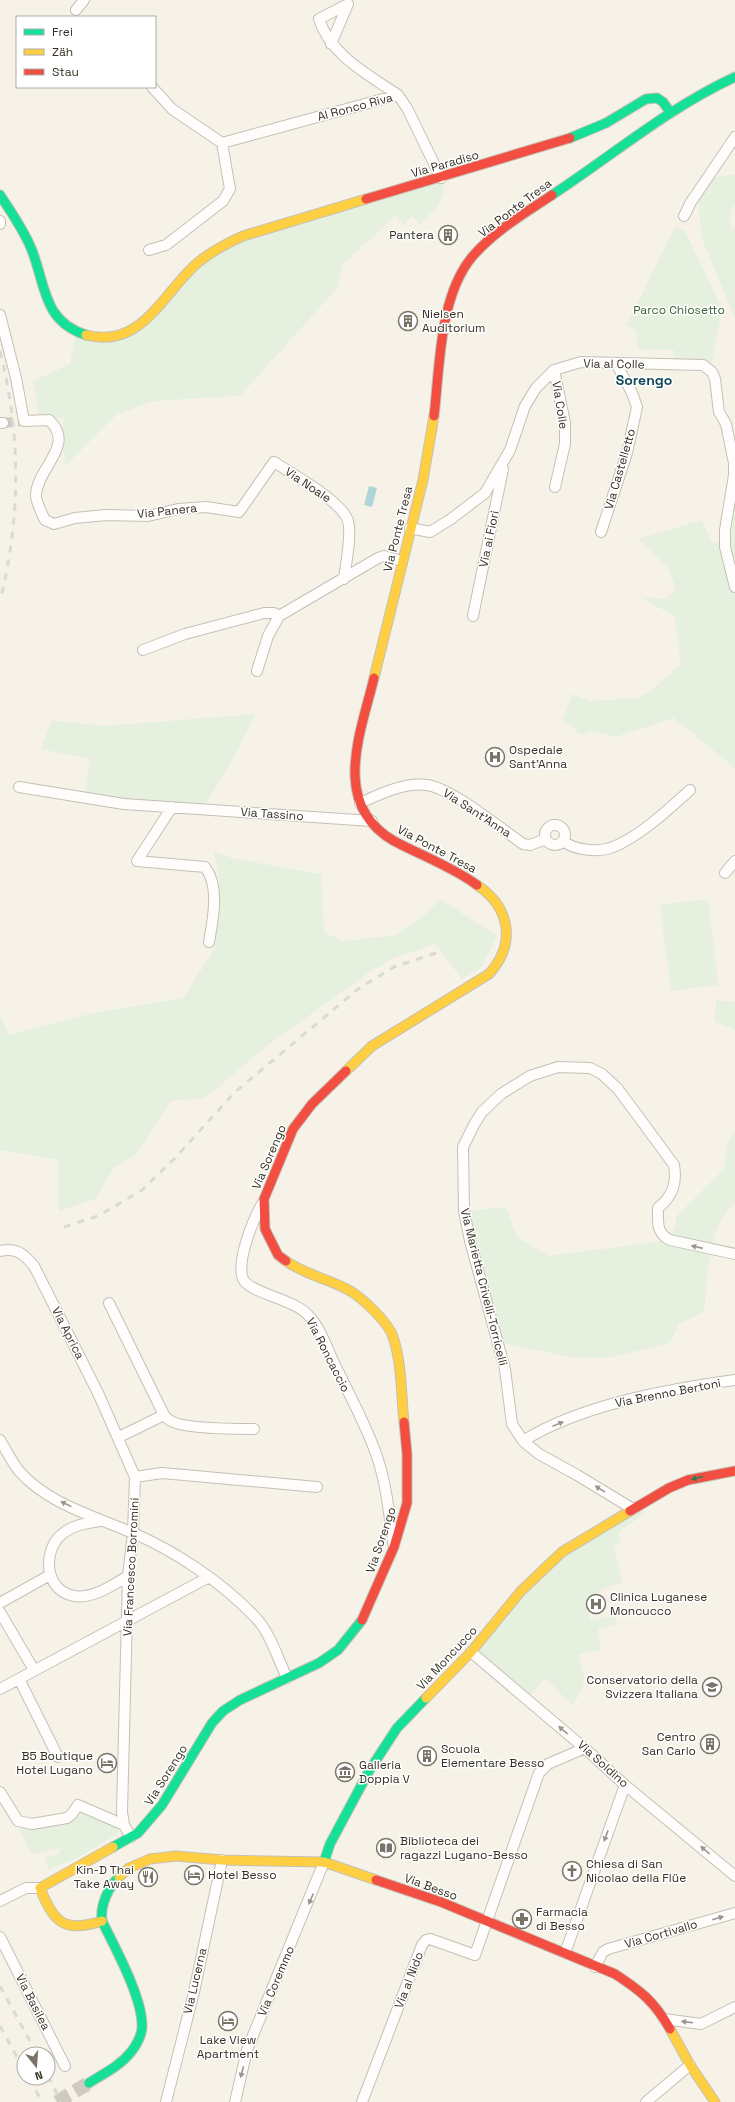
<svg xmlns="http://www.w3.org/2000/svg" width="735" height="2102" font-family="'Space Grotesk',sans-serif">
  <rect width="100%" height="100%" fill="#f7f2e7"/>
  <path fill="#e6f0de" d="M735,174V205L730,212L731,229L735,228V318L702,239L698,199L710,179Z
    M441,178L444,194L436,208L419,225L413,216L403,225L395,216L343,264L338,287L240,396L153,401L116,415L65,466L63,418L39,416L33,381L70,364L76,332L122,336L216,249Z
    M675,227L685,231L722,308L712,363L674,360V350L638,349L636,331L627,325Z
    M735,500V768L674,718L615,737L593,731L581,735L563,719L573,694L590,701L637,698L649,693L681,664L675,616L639,597L667,599L676,588L668,568L639,539L702,520L712,543L731,544Z
    M256,714L231,762L204,807L84,796L90,759L41,749L52,720L104,726Z
    M214,852L235,859L321,874L324,933L344,941L396,935L427,913L440,899L497,936L481,968L462,979L435,944L394,958L368,973L264,1048L205,1098L171,1101L137,1154L114,1168L95,1199L59,1211V1160L0,1150V1015L9,1035L93,1013L183,998L214,950L219,879Z
    M708,899L718,985L671,991L660,905Z
    M716,1000L735,1002V1029L715,1022Z
    M735,1131V1203C708,1223 707,1281 704,1312L679,1324L670,1343L607,1358L570,1357L498,1342L464,1211L506,1207L517,1237L549,1256L670,1240L676,1226V1217L724,1169L728,1142Z
    M633,1509L646,1512L618,1533L621,1544L614,1546L622,1583C601,1587 586,1597 590,1621L615,1615L617,1624L598,1629L601,1650L579,1654C585,1681 588,1682 572,1706L546,1678L526,1699L471,1652L562,1552Z
    M78,1810L119,1828V1833L77,1858L48,1869L45,1858L57,1855L60,1852V1848L31,1854L19,1826H33Z"/>
  <path fill="#aed5d7" d="M369,486L377,488L372,507L364,505Z"/>
  <g fill="none" stroke-linecap="round" stroke-linejoin="round">
    <path stroke="#d0cbc0" stroke-width="10" stroke-dasharray="10 5" stroke-linecap="butt" d="M3,423L24,421"/>
    <path stroke="#d0cbc0" stroke-width="14" stroke-dasharray="14 7" stroke-linecap="butt" d="M57,2102L89,2083"/>
    <g stroke="#c5c0b5" stroke-width="12">
      <path id="street" d="M76,10L84,0
        M331,44L348,4L319,19C330,55 369,75 398,95
        M152,87L172,109L222,143
        M684,216L691,202L735,137
        M0,224V221
        M149,250L166,245L223,201L230,189L222,143L398,95L407,108L441,178
        M0,315L16,378L24,421L49,420C76,445 38,467 36,494C35,500 42,514 45,520L54,524L75,518L106,515L148,516L178,509L206,507L239,512L274,462C292,474 342,501 348,521C352,535 346,563 344,579
        M554,370L565,423V444L555,487
        M0,423H3
        M410,528L430,532L451,519L485,493L510,450L525,406L536,388L554,370L581,362L703,365L712,372L715,379L719,412L726,424L734,463V475L725,530V547L735,587
        M601,532L627,453L637,407L632,393L616,363
        M279,616L378,558L384,556L402,561
        M473,616L503,469
        M143,650L185,634L264,613H274L279,616L268,636L257,671
        M19,787L124,804L372,821
        M360,803C380,794 404,782 427,785C453,789 500,828 523,844L530,845L546,839
        M172,807L137,861L205,867C220,886 213,919 209,942
        M545 835a10 10 0 1 1 20 0a10 10 0 1 1-20 0Z
        M563,841C574,850 598,853 613,847C639,837 669,809 690,790
        M725,873L735,861
        M262,1204C253,1220 236,1261 243,1279C249,1293 294,1299 308,1315C321,1328 327,1349 335,1365C349,1394 364,1421 375,1451C386,1480 389,1512 393,1543
        M0,1251C16,1247 24,1254 34,1266L98,1393L135,1477
        M109,1303L164,1415L119,1437
        M164,1415C166,1417 168,1420 171,1421C184,1429 237,1429 254,1429
        M0,1440C6,1450 12,1462 19,1471C48,1504 94,1516 133,1533C175,1551 223,1583 255,1617C270,1632 278,1659 287,1678
        M523,1441L512,1424L505,1369L470,1241L464,1211L463,1147L475,1123L482,1112L501,1094L530,1076L558,1067L590,1068L602,1074L618,1089L674,1165C677,1183 673,1196 658,1208C658,1222 656,1233 670,1240L735,1254
        M633,1509L577,1475L539,1454L523,1441C580,1405 669,1389 735,1380
        M101,1521C87,1523 72,1525 61,1535C42,1552 45,1591 74,1596C93,1599 113,1585 128,1576
        M0,1603L50,1575
        M0,1612L34,1670
        M471,1652L589,1752L625,1785L735,1876
        M19,1679L58,1757
        M0,1689L209,1577
        M0,1792L18,1821L32,1824L67,1818L72,1814L78,1805L124,1825
        M131,1837L124,1825L122,1812L128,1576L133,1533L135,1477L162,1473L317,1487
        M0,1901L26,1888H40
        M0,1937L65,2066
        M565,1953L625,1785
        M595,1967L603,1952L608,1949L735,1913
        M664,2019L701,2024L735,2007
        M166,2102L194,1992L222,1860
        M235,2102L247,2050L324,1862
        M362,2102L422,1945L426,1940L430,1939L475,1955L539,1773L548,1764L585,1748
        M646,2102L690,2065"/>
    </g>
    <g stroke="#c5c0b5" stroke-width="11">
      <path id="fast" d="M570,138L606,123L646,99L657,98L663,102L670,112
        M0,195C11,212 23,229 31,248C46,284 42,321 86,335
        M552,195C613,155 668,108 735,77
        M113,1847L138,1833L162,1805L212,1723L223,1711L240,1700L319,1663L338,1650L362,1620
        M324,1862L330,1844L369,1771L397,1728L426,1698
        M89,2083C103,2074 120,2066 131,2052C136,2046 142,2035 142,2027C143,1998 115,1948 102,1921C100,1906 108,1887 119,1877"/>
    </g>
    <g stroke="#c5c0b5" stroke-width="11">
      <path id="slow" d="M86,335C140,349 161,297 194,266C208,253 225,244 243,236L366,199
        M374,678L423,480L434,416
        M346,1071L372,1046L489,974C516,944 511,908 477,885
        M286,1261C307,1276 331,1279 352,1292C364,1300 389,1323 393,1337C402,1363 401,1394 404,1422
        M426,1698L471,1652L521,1591L562,1552L630,1511
        M119,1877L129,1868L150,1859L176,1856L222,1860L324,1862L376,1880
        M102,1921C64,1933 54,1923 40,1888L113,1847
        M670,2029L690,2065L715,2102"/>
    </g>
    <g stroke="#c5c0b5" stroke-width="11">
      <path id="jam" d="M366,199L570,138
        M434,416C440,366 439,297 472,257C494,231 524,214 552,195
        M374,678C361,732 330,804 394,841C422,856 451,866 477,885
        M286,1261L278,1255L265,1229L264,1199L293,1129L312,1104L346,1071
        M630,1511L669,1488L688,1480L735,1471
        M362,1620L394,1547L407,1503V1454L404,1422
        M376,1880L441,1902L615,1974C641,1991 654,2001 670,2029"/>
    </g>
    <use href="#street" stroke="#fefdfb" stroke-width="10"/>
    <use href="#fast" stroke="#16e098" stroke-width="9"/>
    <use href="#slow" stroke="#ffcf43" stroke-width="9"/>
    <use href="#jam" stroke="#f24e42" stroke-width="9"/>
    <path stroke="#dbd9d6" stroke-width="3" stroke-dasharray="7 7" stroke-linecap="butt" d="M0,351C21,435 21,517 0,601
      M64,1227L98,1216L142,1190L176,1157L234,1093L358,989L394,967L436,953
      M0,1986L37,2054
      M0,2026L24,2070
      M48,2076L61,2102
      M29,2078L42,2102"/>
  </g>
  <defs><path id="oneway-solid" d="M-6-.8H1V-3.2L6.5 0L1 3.2V.8H-6Z"/></defs>
  <g fill="#9a968f">
    <use href="#oneway-solid" transform="translate(697 1247) rotate(-167)"/>
    <use href="#oneway-solid" transform="translate(558 1424) rotate(-22)"/>
    <use href="#oneway-solid" transform="translate(600 1489) rotate(-148)"/>
    <use href="#oneway-solid" transform="translate(66 1504) rotate(-154)"/>
    <use href="#oneway-solid" transform="translate(563 1730) rotate(-140)"/>
    <use href="#oneway-solid" transform="translate(606 1836) rotate(110)"/>
    <use href="#oneway-solid" transform="translate(705 1850) rotate(-140)"/>
    <use href="#oneway-solid" transform="translate(311 1899) rotate(113)"/>
    <use href="#oneway-solid" transform="translate(718 1918) rotate(-16)"/>
    <use href="#oneway-solid" transform="translate(687 2022) rotate(-173)"/>
    <use href="#oneway-solid" transform="translate(242 2072) rotate(105)"/>
  </g>
  <use fill="#277f58" href="#oneway-solid" transform="translate(697 1478) rotate(166)"/>
  <defs>
    <g id="building-ring" transform="scale(1)"><circle r="9.5" fill="#fff" stroke="#797468" stroke-width="1.5"/><path d="M-4-6H4V6H1V3H-1V6H-4ZM-2.5-4.3h1.7v1.8h-1.7ZM.8-4.3h1.7v1.8H.8ZM-2.5-1h1.7V.8h-1.7ZM.8-1h1.7V.8H.8Z" fill="#797468"/></g>
    <g id="hospital-ring" transform="scale(1)"><circle r="9.5" fill="#fff" stroke="#797468" stroke-width="1.5"/><path d="M-5-5h3v3.5h4V-5h3V5h-3V1.5h-4V5h-3Z" fill="#797468"/></g>
    <g id="university-ring" transform="scale(1)"><circle r="9.5" fill="#fff" stroke="#797468" stroke-width="1.5"/><path d="M0-5L7-2L0 1L-7-2ZM-4 1L0 2.5L4 1V4Q0 6-4 4Z" fill="#797468"/></g>
    <g id="hotel-ring" transform="scale(1)"><circle r="9.5" fill="#fff" stroke="#797468" stroke-width="1.5"/><path d="M-6-4.5h1.5V1H6V5H4.5V3h-9V5H-6ZM-4 0a1.8 1.8 0 1 1 3.6 0ZM.5 0V-2.5h3Q6-2.5 6 0Z" fill="#797468"/></g>
    <g id="museum-ring" transform="scale(1)"><circle r="9.5" fill="#fff" stroke="#797468" stroke-width="1.5"/><path d="M0-6L6-3V-2H-6V-3ZM-5-1h2V3h-2ZM-1-1h2V3h-2ZM3-1h2V3H3ZM-6 4H6V6H-6Z" fill="#797468"/></g>
    <g id="library-ring" transform="scale(1)"><circle r="9.5" fill="#fff" stroke="#797468" stroke-width="1.5"/><path d="M-6-4Q-3-5.5-.7-3.5V5Q-3 3-6 4ZM6-4Q3-5.5 .7-3.5V5Q3 3 6 4Z" fill="#797468"/></g>
    <g id="church-ring" transform="scale(1)"><circle r="9.5" fill="#fff" stroke="#797468" stroke-width="1.5"/><path d="M-1.2-6h2.4v3.5h3.3v2.4h-3.3V6h-2.4V-.1h-3.3v-2.4h3.3Z" fill="#797468"/></g>
    <g id="restaurant-ring" transform="scale(1)"><circle r="9.5" fill="#fff" stroke="#797468" stroke-width="1.5"/><path d="M-5-6h1v4h1v-4h1v4h1v-4h1v5L-1.5 .5V6h-2V.5L-5-1ZM5-6V6H3V1.5H1.5Q1.5-4 5-6Z" fill="#797468"/></g>
    <g id="pharmacy-ring" transform="scale(1)"><circle r="9.5" fill="#fff" stroke="#797468" stroke-width="1.5"/><path d="M-2-6h4v4h4v4h-4v4h-4v-4h-4v-4h4Z" fill="#797468"/></g>
  </defs>
  <g fill-rule="evenodd">
    <use href="#building-ring" x="448" y="235"/>
    <use href="#building-ring" x="408" y="321"/>
    <use href="#hospital-ring" x="495" y="757"/>
    <use href="#hospital-ring" x="596" y="1604"/>
    <use href="#university-ring" x="712" y="1687"/>
    <use href="#building-ring" x="710" y="1744"/>
    <use href="#building-ring" x="427" y="1756"/>
    <use href="#hotel-ring" x="107" y="1763"/>
    <use href="#museum-ring" x="345" y="1772"/>
    <use href="#library-ring" x="386" y="1848"/>
    <use href="#church-ring" x="572" y="1871"/>
    <use href="#hotel-ring" x="194" y="1875"/>
    <use href="#restaurant-ring" x="148" y="1877"/>
    <use href="#pharmacy-ring" x="522" y="1919"/>
    <use href="#hotel-ring" x="228" y="2021"/>
  </g>
  <g text-anchor="middle" dominant-baseline="central" stroke-width="3" stroke-linejoin="round" paint-order="stroke">
    <g font-size="12" fill="#353023" stroke="#fff">
      <text transform="translate(355 107) rotate(-15)">Al Ronco Riva</text>
      <text transform="translate(445 164) rotate(-16)">Via Paradiso</text>
      <text transform="translate(515 208) rotate(-37)">Via Ponte Tresa</text>
      <text transform="translate(614 364) rotate(1)">Via al Colle</text>
      <text transform="translate(560 405) rotate(81)">Via Colle</text>
      <text transform="translate(620 469) rotate(-74)">Via Castelletto</text>
      <text transform="translate(308 485) rotate(34)">Via Noale</text>
      <text transform="translate(167 511) rotate(-6)">Via Panera</text>
      <text transform="translate(398 529) rotate(-76)">Via Ponte Tresa</text>
      <text transform="translate(489 539) rotate(-78)">Via ai Fiori</text>
      <text transform="translate(477 813) rotate(33)">Via Sant'Anna</text>
      <text transform="translate(272 814) rotate(4)">Via Tassino</text>
      <text transform="translate(437 849) rotate(28)">Via Ponte Tresa</text>
      <text transform="translate(269 1157) rotate(-67)">Via Sorengo</text>
      <text transform="translate(484 1287) rotate(76)">Via Marietta Crivelli-Torricelli</text>
      <text transform="translate(68 1333) rotate(63)">Via Aprica</text>
      <text transform="translate(328 1355) rotate(63)">Via Roncaccio</text>
      <text transform="translate(668 1393) rotate(-11)">Via Brenno Bertoni</text>
      <text transform="translate(381 1540) rotate(-71)">Via Sorengo</text>
      <text transform="translate(131 1567) rotate(-87)">Via Francesco Borromini</text>
      <text transform="translate(447 1658) rotate(-47)">Via Moncucco</text>
      <text transform="translate(603 1764) rotate(42)">Via Soldino</text>
      <text transform="translate(166 1775) rotate(-58)">Via Sorengo</text>
      <text transform="translate(431 1887) rotate(20)">Via Besso</text>
      <text transform="translate(661 1934) rotate(-16)">Via Cortivallo</text>
      <text transform="translate(409 1980) rotate(-69)">Via al Nido</text>
      <text transform="translate(195 1981) rotate(-77)">Via Lucerna</text>
      <text transform="translate(276 1981) rotate(-67)">Via Coremmo</text>
      <text transform="translate(33 2002) rotate(63)">Via Basilea</text>
    </g>
    <g font-size="12" fill="#353023" stroke="#fff" text-anchor="start">
      <text x="434" y="235" text-anchor="end">Pantera</text>
      <text x="422" y="314">Nielsen<tspan x="422" dy="14">Auditorium</tspan></text>
      <text x="509" y="750">Ospedale<tspan x="509" dy="14">Sant'Anna</tspan></text>
      <text x="610" y="1597">Clinica Luganese<tspan x="610" dy="14">Moncucco</tspan></text>
      <text x="698" y="1680" text-anchor="end">Conservatorio della<tspan x="698" dy="14">Svizzera Italiana</tspan></text>
      <text x="696" y="1737" text-anchor="end">Centro<tspan x="696" dy="14">San Carlo</tspan></text>
      <text x="441" y="1749">Scuola<tspan x="441" dy="14">Elementare Besso</tspan></text>
      <text x="93" y="1756" text-anchor="end">B5 Boutique<tspan x="93" dy="14">Hotel Lugano</tspan></text>
      <text x="359" y="1765">Galleria<tspan x="359" dy="14">Doppia V</tspan></text>
      <text x="400" y="1841">Biblioteca dei<tspan x="400" dy="14">ragazzi Lugano-Besso</tspan></text>
      <text x="586" y="1864">Chiesa di San<tspan x="586" dy="14">Nicolao della Flüe</tspan></text>
      <text x="134" y="1870" text-anchor="end">Kin-D Thai<tspan x="134" dy="14">Take Away</tspan></text>
      <text x="208" y="1875">Hotel Besso</text>
      <text x="536" y="1912">Farmacia<tspan x="536" dy="14">di Besso</tspan></text>
      <text x="228" y="2040" text-anchor="middle">Lake View<tspan x="228" dy="14">Apartment</tspan></text>
    </g>
    <g font-size="12" fill="#376435" stroke="#fff">
      <text x="679" y="310">Parco Chiosetto</text>
    </g>
    <g font-size="14" font-weight="bold" fill="#124857" stroke="#fff">
      <text x="644" y="380">Sorengo</text>
    </g>
  </g>
  <rect x="16" y="16" width="140" height="72" fill="#ffffff" stroke="#aeaca7"/>
  <rect x="24" y="29" width="20" height="6" fill="#16e098" stroke="#aeaca7"/>
  <text x="52" y="36" font-size="12" fill="#353023">Frei</text>
  <rect x="24" y="49" width="20" height="6" fill="#ffcf43" stroke="#aeaca7"/>
  <text x="52" y="56" font-size="12" fill="#353023">Zäh</text>
  <rect x="24" y="69" width="20" height="6" fill="#f24e42" stroke="#aeaca7"/>
  <text x="52" y="76" font-size="12" fill="#353023">Stau</text>
  <g transform="translate(36 2066) rotate(163)"><circle r="19" fill="#ffffff" stroke="#aeaca7"/>
  <path d="M0-3L7 15L0 10L-7 15Z" fill="#797468"/>
  <text y="-6" font-size="11" font-weight="bold" text-anchor="middle" fill="#353023">N</text>
  </g>
</svg>
